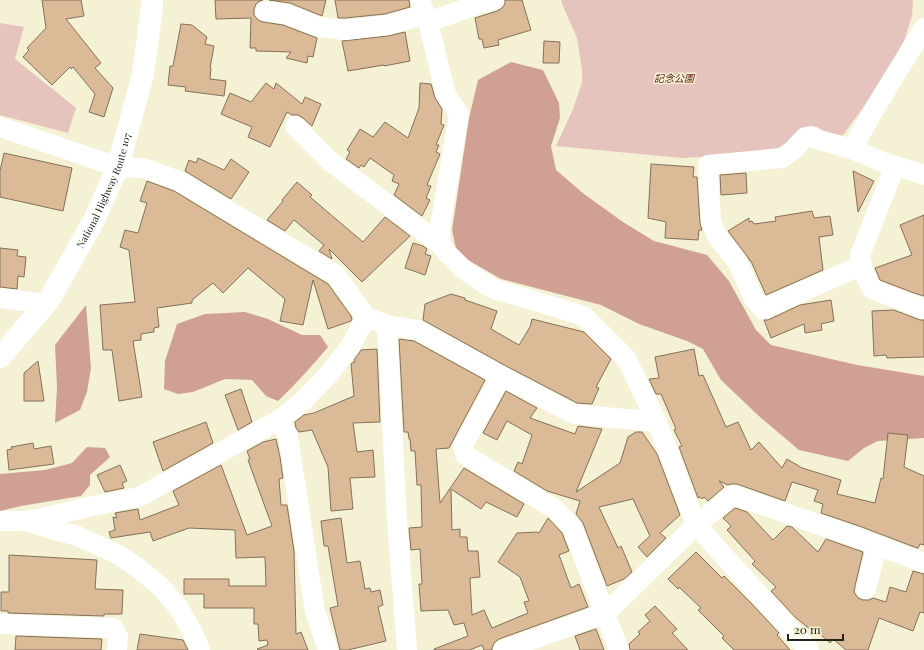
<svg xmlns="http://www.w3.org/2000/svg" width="924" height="650" font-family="'Playfair Display','Noto Sans JP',serif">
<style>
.green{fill:#e4c4bc}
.forest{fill:#d1a095}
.building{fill:#dbba97;stroke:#84715c}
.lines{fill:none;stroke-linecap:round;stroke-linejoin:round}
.minor{stroke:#fff;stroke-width:20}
.highway{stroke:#fff;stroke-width:22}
.labels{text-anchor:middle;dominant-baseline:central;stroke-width:3;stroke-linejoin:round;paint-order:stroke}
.park-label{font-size:10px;font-style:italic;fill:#5f2416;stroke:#f4f1d4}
.street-label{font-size:10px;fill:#242318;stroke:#f4f1d4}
</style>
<rect width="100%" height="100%" fill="#f4f1d4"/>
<g class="green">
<polygon points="561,0 913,0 912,16 904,41 884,79 843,135 836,138 817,127 797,136 780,153 761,153 682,158 556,146 573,109 582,83 582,69 577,38 563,6"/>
<polygon points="0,23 24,27 15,59 76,108 68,133 0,115"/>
</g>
<g class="forest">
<polygon points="511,62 543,70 559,103 560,118 551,146 556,170 584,194 623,222 654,241 707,255 729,281 756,330 771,345 857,365 924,376 924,438 878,441 864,448 848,461 799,450 761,418 721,380 703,349 687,341 639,324 601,305 501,279 468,260 456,249 452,230 469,118 478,80"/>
<polygon points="86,305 91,368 87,392 80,410 55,423 57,387 55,345"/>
<path d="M 245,312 L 268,319 L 302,335 L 320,335 L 328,347 C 312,366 296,384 278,401 L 266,396 L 252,380 L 225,379 L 193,392 L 178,394 L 164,389 L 165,361 L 177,324 L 205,314 Z"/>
<polygon points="87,447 105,448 110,457 90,475 90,485 81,496 21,506 0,511 0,474 45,470 72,463"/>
</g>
<g class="building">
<polygon points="42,0 81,0 84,16 66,19 101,63 95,68 113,88 104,117 89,112 95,94 73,67 71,69 70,67 52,85 23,57 29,50 27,48 46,28"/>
<polygon points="215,0 263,0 260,1 256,4 254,9 254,15 258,20 263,22 283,25 317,38 313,57 308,56 307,63 286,58 291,52 256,51 256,48 250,48 251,18 216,19"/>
<polygon points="269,0 326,0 322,16 290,3"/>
<polygon points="335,0 409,0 410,7 385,14 345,18 338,18"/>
<polygon points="505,0 522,0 531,30 498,40 499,45 484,48 482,39 479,39 475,18 497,11 502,8 505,4"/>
<polygon points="181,24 192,25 207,37 205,44 214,46 210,68 211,68 210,79 226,81 224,96 185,91 186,87 168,85 170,66 173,66"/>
<polygon points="405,32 410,61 384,66 384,65 348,71 342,41 388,36"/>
<polygon points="544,41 560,42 559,63 543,63"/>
<polygon points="266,83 274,89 276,83 302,104 305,97 321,104 312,126 303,118 298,115 292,115 287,112 270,147 248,137 252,127 221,114 230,93 251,102"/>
<polygon points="420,83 431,84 435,98 442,109 441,124 444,125 436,145 439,145 436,152 440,154 427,185 431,186 426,198 430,200 422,216 394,195 399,184 392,181 394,175 370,158 364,167 361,165 359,168 346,159 350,152 347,150 360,129 373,137 385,122 408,138 419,108"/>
<polygon points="4,153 72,168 63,211 0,197 0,171"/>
<polygon points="198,158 224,170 231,159 249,172 231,199 185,171 189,160 196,163"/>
<polygon points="651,164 694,167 693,177 697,177 700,223 702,230 699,230 698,240 665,238 666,222 648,218"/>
<polygon points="853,171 874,181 858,212"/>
<polygon points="746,173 747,193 721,195 720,175"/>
<polygon points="147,181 174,191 328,284 351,316 352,319 351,321 328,329 313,280 303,325 280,321 285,299 248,268 223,293 213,283 192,300 192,303 157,308 159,327 154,328 154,332 141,334 141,340 133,341 142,397 119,401 112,350 103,350 100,305 135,302 129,250 120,247 125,230 138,233 147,203 140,201"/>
<polygon points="297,182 312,195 310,197 363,242 385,217 410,236 362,282 329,249 332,259 319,251 324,245 294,220 285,231 267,220 283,201 282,200"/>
<polygon points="812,211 814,218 830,216 833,235 819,237 823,270 766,295 751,261 750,261 747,256 728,231 749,218 749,222 752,221 754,224 776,221 775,217"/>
<polygon points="924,215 924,296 914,293 880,280 875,268 912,255 900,225"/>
<polygon points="413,243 423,246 427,249 425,254 431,256 425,275 405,268"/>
<polygon points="0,248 18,250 17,256 26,257 24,277 18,276 17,289 0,287"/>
<polygon points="451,294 465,298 465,300 497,311 491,329 519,345 530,327 532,319 584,332 611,359 596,387 599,388 592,404 577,403 506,366 423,320 425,304"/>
<polygon points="831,300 834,321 821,324 822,330 805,333 804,324 771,338 764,320 768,320 800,305"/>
<polygon points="894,310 920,320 924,320 924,357 887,358 886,355 874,356 872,311"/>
<polygon points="399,339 414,341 485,380 449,448 436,449 440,503 464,468 524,504 517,517 486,502 481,509 451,489 452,530 460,529 460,537 467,537 468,551 478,551 480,577 470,578 472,615 484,610 492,628 528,613 524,602 529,601 520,577 498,562 517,533 537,532 539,533 548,518 562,533 569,551 559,555 571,588 579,584 588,607 499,639 494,643 492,648 492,650 484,650 482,645 470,650 434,650 434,649 468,636 464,623 454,625 448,610 421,611 419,584 422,584 420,549 411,550 409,528 422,527 421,485 417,485 415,451 411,451 410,439 409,439 408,432 404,432"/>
<polygon points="377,349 380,422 353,423 357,452 373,450 375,477 350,478 353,509 331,511 328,467 312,430 299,432 296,428 295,422 304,415 314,413 354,396 351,364 352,363 355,362 354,360 361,350"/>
<polygon points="694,349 699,376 703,375 726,427 738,422 751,450 759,442 782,468 787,459 802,468 841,480 837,494 875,503 881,478 883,479 888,433 908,435 904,467 924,476 924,545 920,544 918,548 917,548 862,527 821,513 823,504 814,501 818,490 792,482 785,501 737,484 731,484 728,485 719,481 724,487 708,501 704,497 702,499 700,497 698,498 679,447 682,446 674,430 676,429 661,394 656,394 649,379 659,378 655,357"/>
<polygon points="38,361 44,401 24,401 24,373"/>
<polygon points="241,389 252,422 238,430 225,395"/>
<polygon points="506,391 537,408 530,418 575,434 578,426 602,429 576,492 620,463 628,437 636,432 642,432 657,454 680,515 660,533 666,538 647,557 638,547 650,536 633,499 599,507 618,548 621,546 632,572 624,579 607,586 583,523 576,514 580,501 547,491 514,471 518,462 522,464 532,435 507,421 497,440 483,433"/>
<polygon points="206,422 213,443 163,471 153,442"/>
<polygon points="276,439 280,457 283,478 279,479 281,505 287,505 294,551 296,634 301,632 308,650 258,650 257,649 268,645 267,640 259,641 258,624 254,624 254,608 204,608 204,594 184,594 184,579 229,579 229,586 266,586 265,557 236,558 235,530 189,528 153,541 150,532 111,538 109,532 115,530 113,517 117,518 115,513 138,509 140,520 179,505 173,491 221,465 247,535 272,526 248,460 250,459 247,451 263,442"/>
<polygon points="33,443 34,449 51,446 54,464 9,470 7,450 12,449 11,447"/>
<polygon points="120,465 127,481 122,483 124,488 105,492 97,475"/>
<polygon points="735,508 747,512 773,540 787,526 792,527 818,552 826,539 863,552 855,586 854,592 858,598 863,600 869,600 873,598 886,602 890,587 906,592 913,571 924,574 924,613 920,612 913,631 879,618 868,650 846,650 833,639 830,643 812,627 810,629 796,618 771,591 776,587 752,564 755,561 727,530 731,526 723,518"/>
<polygon points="341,518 347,563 360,561 365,589 370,588 371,592 380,590 383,605 378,607 386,641 348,650 340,650 330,608 338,606 328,546 324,546 321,521"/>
<polygon points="696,552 722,578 724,576 750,602 779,633 777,635 790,650 734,650 722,638 724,636 698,610 701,608 679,587 678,589 668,579"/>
<polygon points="9,555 97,560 95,589 123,590 122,614 104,614 104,616 8,613 8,611 1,611 1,592 9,592"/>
<polygon points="655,606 677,629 672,633 688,650 630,650 629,644 640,634 638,632 650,621 645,615"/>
<polygon points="596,629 604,650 580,650 575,636"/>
<polygon points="140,634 183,640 188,650 137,650"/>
<polygon points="16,636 102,639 101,650 15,650"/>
</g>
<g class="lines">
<g class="minor">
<polyline points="420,0 428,22 446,95 459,114 440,227 441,245 446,252 463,269 491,288 584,316 626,358 657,422 696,525 809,650"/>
<polyline points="265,11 286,14 319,27 345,30 387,25 425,15"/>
<polyline points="428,22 482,3 494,0"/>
<polyline points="924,28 875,108 852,149 880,161 924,175"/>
<polyline points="295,126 330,161 441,245"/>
<polyline points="0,127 118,167 144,168 179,181 336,275 366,317 387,325 418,330 501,376 574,414 657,422"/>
<polyline points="852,149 819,140 811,136 805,137 793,150 782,158 708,165 711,222 717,236 738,263 754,299 763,309 862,265"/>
<polyline points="895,166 860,255 863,271 872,289 924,309"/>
<polyline points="0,298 46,304"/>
<polyline points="387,325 397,520 407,650"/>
<polyline points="501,376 463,445 465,455 555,509 572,527 619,650"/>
<polyline points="279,420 288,436 315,612 328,650"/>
<polyline points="0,521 24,521 58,531 75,535 119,555 138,568 160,586 178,607 192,631 200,650"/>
<polyline points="24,521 38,519 92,506 139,497 279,420 304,400 329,374 350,347 366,317"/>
<polyline points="866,589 877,545"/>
<polyline points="0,624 113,628 118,636 117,650"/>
<polyline points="503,650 606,613 696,525 733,495 858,538 924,563"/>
</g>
<path class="highway" id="s1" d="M 0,357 L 49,300 L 93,222 L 118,167 L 143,74 L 152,7 L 152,0"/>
</g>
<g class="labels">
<g class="park-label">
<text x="674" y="78">記念公園</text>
</g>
<g class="street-label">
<text stroke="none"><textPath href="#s1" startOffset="198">National Highway Route 107</textPath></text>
</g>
</g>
<path d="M788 634v6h55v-6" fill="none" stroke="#242318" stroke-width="2"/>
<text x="794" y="634" font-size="12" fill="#242318" stroke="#f4f1d4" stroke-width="3" paint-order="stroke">20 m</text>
</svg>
